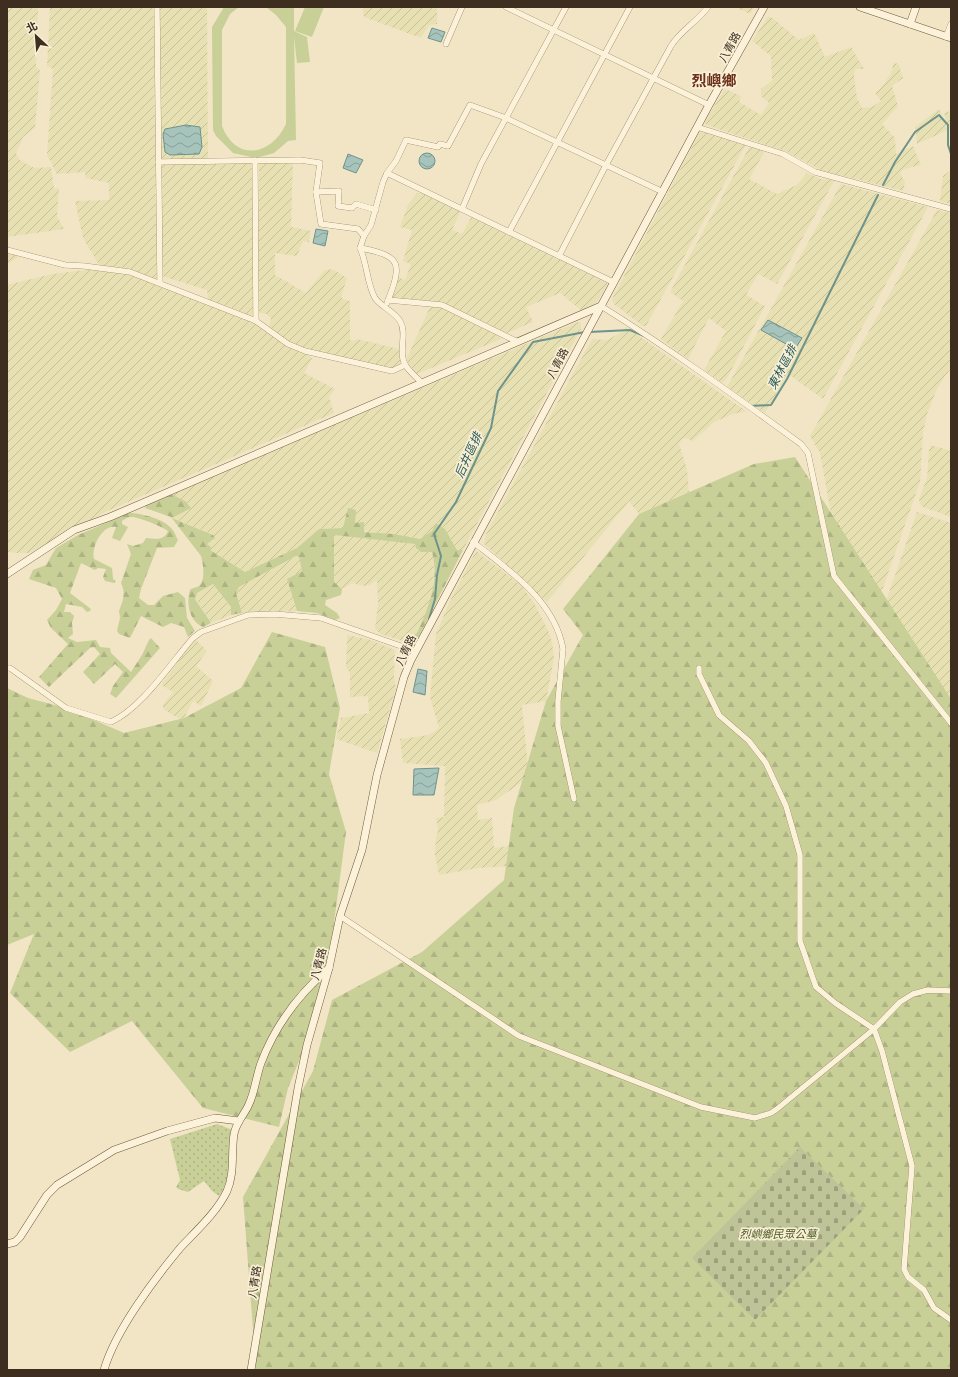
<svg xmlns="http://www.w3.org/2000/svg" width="958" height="1377" font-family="'Noto Serif','Noto Sans TC',serif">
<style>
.farmland{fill:url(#farmland-furrows)}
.grass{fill:url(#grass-dots)}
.forest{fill:url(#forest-firs)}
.cemetery{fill:url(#cemetery-stones)}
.garden{fill:#c8d098}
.water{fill:url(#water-waves);stroke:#6d938b}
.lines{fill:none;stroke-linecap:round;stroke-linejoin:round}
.stream{stroke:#6d938b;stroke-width:2}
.street-casing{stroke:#8d775a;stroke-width:6}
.secondary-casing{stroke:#6f583d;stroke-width:8}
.street{stroke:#fbf2d9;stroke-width:5.5}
.secondary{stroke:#fbf2d9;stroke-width:7}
.labels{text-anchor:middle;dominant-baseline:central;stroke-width:3.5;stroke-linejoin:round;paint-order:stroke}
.street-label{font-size:11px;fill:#3d2e1f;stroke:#f8efd5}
.park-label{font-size:11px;font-style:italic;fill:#4b5a24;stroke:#f8efd5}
.water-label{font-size:12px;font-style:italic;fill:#2d5d5c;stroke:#f8efd5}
.district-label{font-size:15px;font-weight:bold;fill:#6c2f1b;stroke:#f8efd5}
</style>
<defs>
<pattern id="farmland-furrows" width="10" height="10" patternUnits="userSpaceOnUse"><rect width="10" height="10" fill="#e7e0b2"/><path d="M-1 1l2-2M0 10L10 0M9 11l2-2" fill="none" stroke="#c7c099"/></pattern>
<pattern id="grass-dots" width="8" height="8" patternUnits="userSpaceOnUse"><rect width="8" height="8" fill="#c8d098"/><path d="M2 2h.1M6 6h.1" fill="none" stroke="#adb383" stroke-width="1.8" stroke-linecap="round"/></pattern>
<pattern id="forest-firs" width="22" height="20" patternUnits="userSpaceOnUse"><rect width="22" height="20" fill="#c8d098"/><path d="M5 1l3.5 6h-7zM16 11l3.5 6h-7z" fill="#adb383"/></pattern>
<pattern id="cemetery-stones" width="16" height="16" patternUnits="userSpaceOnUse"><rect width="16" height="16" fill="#bec498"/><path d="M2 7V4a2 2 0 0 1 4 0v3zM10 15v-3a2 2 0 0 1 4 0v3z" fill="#9ca07b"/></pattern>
<pattern id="water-waves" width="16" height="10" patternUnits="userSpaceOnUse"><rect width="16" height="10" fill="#a7c4bc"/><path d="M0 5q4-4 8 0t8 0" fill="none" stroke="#89a098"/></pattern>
</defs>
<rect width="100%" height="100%" fill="#f1e5c5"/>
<g class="farmland">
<polygon points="7,7 38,7 36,66 40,71 35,128 23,137 16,154 20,160 34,168 51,167 54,189 59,188 57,216 64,229 7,237"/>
<polygon points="50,7 154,7 157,280 133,270 99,265 83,238 75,201 109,200 109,183 86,178 85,172 57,174 47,155 53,69 47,66"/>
<polygon points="160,7 207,7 208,159 161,159"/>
<polygon points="363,7 437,7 437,24 429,25 421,38 364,17"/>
<polygon points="735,7 754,7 750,14"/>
<polygon points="768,17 771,17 799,40 814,33 825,57 851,47 864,69 855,69 854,76 857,98 862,108 872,107 881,101 875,93 882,87 891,73 894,62 899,65 903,78 892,86 898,106 882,124 895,138 896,154 913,146 921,165 904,169 900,173 905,182 903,191 840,175 824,172 785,151 706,125 705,121 725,89 741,96 739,102 761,115 769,103 761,96 761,89 772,81 771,56 752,41"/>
<polygon points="939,109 948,130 917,144 915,127"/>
<polygon points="951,111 951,155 949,148 951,134 944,113"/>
<polygon points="700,132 703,132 745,144 745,146 646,326 643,326 614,304 612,299"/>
<polygon points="750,146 765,151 749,179 777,194 797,185 807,173 821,179 834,180 834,181 777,284 758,274 746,295 765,306 727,378 722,383 704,370 726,331 709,318 688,359 661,339 683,301 670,292"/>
<polygon points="252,162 254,317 208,299 207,290 162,276 161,163"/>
<polygon points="259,162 293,163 291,227 311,231 309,242 303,241 297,256 275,253 275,275 306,293 324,271 329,269 336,271 347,278 342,294 342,299 350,301 350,340 353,341 357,339 399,349 401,362 393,369 305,349 290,342 269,327 271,318 266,314 258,312"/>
<polygon points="951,170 951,204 940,201 943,176"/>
<polygon points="841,184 928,207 823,399 788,374 765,413 727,387"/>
<polygon points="417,193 422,193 461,210 452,230 462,234 472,216 608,283 597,302 593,305 581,310 560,293 526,307 533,322 507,333 446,304 431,301 392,298 398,277 405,280 411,264 403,261 412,230 400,227 408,205"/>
<polygon points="937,210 951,213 951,369 945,376 937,389 927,414 923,433 920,482 877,605 839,558 820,453 810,436"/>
<polygon points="7,252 20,256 7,264"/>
<polygon points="94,269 131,275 261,326 312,358 304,373 335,389 329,397 334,413 107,511 29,553 17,553 7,552 7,285 52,274"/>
<polygon points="439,306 498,334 501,339 417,374 408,363 407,358 430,307"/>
<polygon points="578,322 581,323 581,329 463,550 457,550 445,529 437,523 432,531 420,539 343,528 319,529 298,548 245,572 210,550 206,544 213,535 171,517 171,494"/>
<polygon points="626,327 746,411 733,414 714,422 693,441 686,438 682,439 679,444 687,469 689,492 639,514 629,501 547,602 484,544 486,534 592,339 607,340 620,333"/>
<polygon points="931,445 951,451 951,517 923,507 920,504 919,499 927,478 929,450"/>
<polygon points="917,512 951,523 951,690 947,702 879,621"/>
<polygon points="334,535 415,544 432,552 434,559 433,597 412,644 381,634 375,629 378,603 377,580 369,585 364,586 352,583 342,589 334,582"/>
<polygon points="476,551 521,585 534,603 548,630 552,642 554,658 546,701 522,705 529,777 496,800 477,805 478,820 492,818 494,848 510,846 510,866 478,868 439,875 435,855 436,838 438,830 436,818 444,817 445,766 403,763 400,739 429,735 439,728 430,697 436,634 450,601"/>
<polygon points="296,556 299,557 302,571 287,579 297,611 242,613 236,593 239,587"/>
<polygon points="213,584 231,607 231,615 211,623 195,598 197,593"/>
<polygon points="347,635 371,640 395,650 394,677 396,688 377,753 336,739 341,718 369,713 368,696 350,697 350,673 346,667"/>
<polygon points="195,639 207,651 196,666 213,681 201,706 193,701 184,718 180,719 163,709 163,705 173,692 161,685"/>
</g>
<path class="grass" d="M 217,1124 L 233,1130 C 226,1153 234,1176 219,1196 L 212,1191 L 204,1181 L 188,1192 L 178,1189 L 176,1187 L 180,1180 L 170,1139 Z"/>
<g class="forest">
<polygon points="795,457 951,699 951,1370 256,1370 243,1197 313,1071 332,1000 422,952 504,880 514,808 546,701 583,635 563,609 639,514 754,464"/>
<path d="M 171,494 L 185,501 L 191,508 L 172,518 L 213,535 L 215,538 L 207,544 L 211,547 L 210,550 L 245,572 L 297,548 L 319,529 L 343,528 L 348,508 L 356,510 L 355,523 L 364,522 L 364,532 L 394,534 L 420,539 L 432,531 L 436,523 L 445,529 L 457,550 L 463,550 L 415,644 L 412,644 C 425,615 441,585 432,552 L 421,552 L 416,548 L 415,544 L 334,535 L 334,582 L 342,589 L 341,595 L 326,600 L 325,605 L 337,613 L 340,618 L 335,620 L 317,613 L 297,611 L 287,579 L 302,571 L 299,557 L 296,556 L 239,587 L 236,593 L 242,613 L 231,615 L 231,607 L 213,584 L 197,593 L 195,599 L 211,623 L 203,627 C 189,621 186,604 190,590 C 193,587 197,588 199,586 C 206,581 203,562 201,556 L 171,517 L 145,508 L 146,505 Z"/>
<path d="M 129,513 C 141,513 164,519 172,529 C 175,532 176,537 178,540 L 174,547 L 157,548 L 141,589 L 139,598 L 148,605 L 154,605 L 163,596 L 178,592 L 185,598 L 187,618 L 195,631 L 188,637 L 184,627 L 171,623 L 163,627 L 141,616 L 130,638 L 119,634 L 117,631 L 120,618 L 119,611 C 123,601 126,593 121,583 L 131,554 L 127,544 L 133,546 L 143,543 L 146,538 C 156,539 164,541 168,531 C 163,527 137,516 131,517 C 128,517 125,519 122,521 L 122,524 L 128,527 L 120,541 L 112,538 L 116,527 C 102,524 91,548 94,559 L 112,568 L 113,579 L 116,581 L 114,583 L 105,581 L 103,577 L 106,569 L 98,568 L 95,570 L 81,563 L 70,593 L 91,609 L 90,611 L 87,612 L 82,607 L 66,604 L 64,612 L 70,612 L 74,616 L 72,623 L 73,634 L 68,638 L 77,642 L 96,640 L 100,647 L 110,648 L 111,653 L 131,672 L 142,655 L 149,640 L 151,638 L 160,648 L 116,698 L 110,694 L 113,686 L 123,672 L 115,664 L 94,684 L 83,672 L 100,654 L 94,647 L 90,648 L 49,687 L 39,677 L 68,644 L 51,628 L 47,620 L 56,610 L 62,599 L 56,588 L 29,579 L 33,570 L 46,565 L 56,548 L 78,535 Z"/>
<polygon points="272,632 325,647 340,708 329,774 346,832 333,930 312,1029 288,1088 279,1127 203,1108 132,1021 70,1052 10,993 34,934 7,945 7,688 28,698 66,708 124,733 184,718 241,688"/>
</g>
<polygon class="cemetery" points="800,1147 864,1209 755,1320 692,1258"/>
<g class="garden">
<path d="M 224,7 L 239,7 L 230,14 L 222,30 L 222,126 C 236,162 271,156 286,124 L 286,27 L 276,15 L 266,7 L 294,7 L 294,31 L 307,37 L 310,62 L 297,63 L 294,37 L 296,140 L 288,141 L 274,153 L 256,158 L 233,153 L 216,136 L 213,130 L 212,27 Z"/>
<polygon points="305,7 324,7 312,37 295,31"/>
</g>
<g class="water">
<polygon points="432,28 445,32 441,42 428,38"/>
<polygon points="186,125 200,127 202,147 199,154 170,155 165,152 163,134 165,129"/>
<circle cx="427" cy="161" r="8"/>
<polygon points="348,154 363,160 356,173 343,168"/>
<polygon points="316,229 328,231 325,246 313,243"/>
<polygon points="768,320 802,338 795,349 761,330"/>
<polygon points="418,669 427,671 425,695 413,692"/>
<polygon points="439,768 434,795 413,795 414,769"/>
</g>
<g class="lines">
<g class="stream">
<polyline points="883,185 895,162 915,132 939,115 948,125 948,145 951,154"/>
<polyline points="589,332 630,330 644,336"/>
<polyline points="750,406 771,405 787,379 878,195"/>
<polyline points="429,619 435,599 437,575 441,556 434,534 456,502 491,428 498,391 533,342 585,332"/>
</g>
<g class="street-casing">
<g id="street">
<polyline points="157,7 160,283"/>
<polyline points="506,7 709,105"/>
<polyline points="946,37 951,24"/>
<polyline points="446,44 462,7"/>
<polyline points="697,127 783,154 815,172 951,209"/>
<polyline points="255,160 256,321"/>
<polyline points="158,162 300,160 320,163 316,192 321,224 358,229 364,236"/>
<polyline points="387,173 613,282"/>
<polyline points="316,192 339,191 338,206 352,208 356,204 376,210"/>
<polyline points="462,209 481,164 566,7"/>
<polyline points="509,232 630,7"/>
<path d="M 360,248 C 403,256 402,264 387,303"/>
<polyline points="7,250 65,265 84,266 130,272 256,321 288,344 305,351 392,371 405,365"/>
<path d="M 559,256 L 606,165 L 671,46 C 681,30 697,22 708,7"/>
<polyline points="388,300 442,305 516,341"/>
<path d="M 601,306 C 670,349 735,396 801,444 L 808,453 L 834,576 L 951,723"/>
<path d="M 421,382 C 416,377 410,372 406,366 C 397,353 408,334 400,321 C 394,311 381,307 375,298 C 367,284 367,263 360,248 L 364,236 L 371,225 L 383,182 L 387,173 L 396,161 L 406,140 L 438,147 L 440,144 L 448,146 L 470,105 L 506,118 L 663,192"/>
<path d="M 473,542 C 509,570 555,601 563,649 L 558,701 L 558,726 L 574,799"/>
<path d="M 7,668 L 10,668 L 66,708 L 111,722 C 142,708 170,664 193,638 L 201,632 L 248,615 L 274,614 L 321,618 L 415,651"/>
<polyline points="699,668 699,674 719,715 749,741 766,763 786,806 800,855 800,941 816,987 835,1003 874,1029 882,1051 912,1166 904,1269 908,1277 924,1290 934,1308 951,1320"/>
<polyline points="340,916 519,1036 701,1107 755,1118 771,1113 777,1109 874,1029 900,1002 913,994 928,990 951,991"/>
</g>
</g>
<g class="secondary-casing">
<g id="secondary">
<polyline points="860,7 951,38"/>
<polyline points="910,24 916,7"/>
<polyline points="7,574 74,530 110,517 601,306"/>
<polyline points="7,1244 15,1242 20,1237 47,1195 57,1185 114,1150 167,1131 215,1118 239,1121"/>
<path d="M 104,1370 C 115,1331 155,1278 181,1247 C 197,1230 217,1212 227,1191 C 235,1173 231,1153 234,1134 C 236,1122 245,1114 249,1104 C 255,1091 256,1077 261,1063 C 275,1026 299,994 329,968"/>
<polyline points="251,1370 298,1088 307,1045 329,968 340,916 362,850 377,775 404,677 411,660 709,105 764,7"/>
</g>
</g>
<use href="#street" class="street"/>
<use href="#secondary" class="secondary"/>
</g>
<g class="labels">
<g class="street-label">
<text transform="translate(729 47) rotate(-61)">八青路</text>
<text transform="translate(557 363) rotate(-62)">八青路</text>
<text transform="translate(405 650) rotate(-65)">八青路</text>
<text transform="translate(318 964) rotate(-76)">八青路</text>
<text transform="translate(254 1282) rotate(-81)">八青路</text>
</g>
<g class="park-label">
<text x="778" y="1233">烈嶼鄉民眾公墓</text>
</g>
<g class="water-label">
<text transform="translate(782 367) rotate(-62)">東林區排</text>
<text transform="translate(468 455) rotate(-65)">后井區排</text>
</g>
<g class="district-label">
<text x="714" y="80">烈嶼鄉</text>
</g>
</g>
<rect width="958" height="1377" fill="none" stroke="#3d2e1f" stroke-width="16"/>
<g transform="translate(36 36) rotate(334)" stroke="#f8efd5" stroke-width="3" paint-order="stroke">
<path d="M0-3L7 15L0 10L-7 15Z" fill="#3d2e1f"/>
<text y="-6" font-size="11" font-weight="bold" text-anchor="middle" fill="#3d2e1f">北</text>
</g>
</svg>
